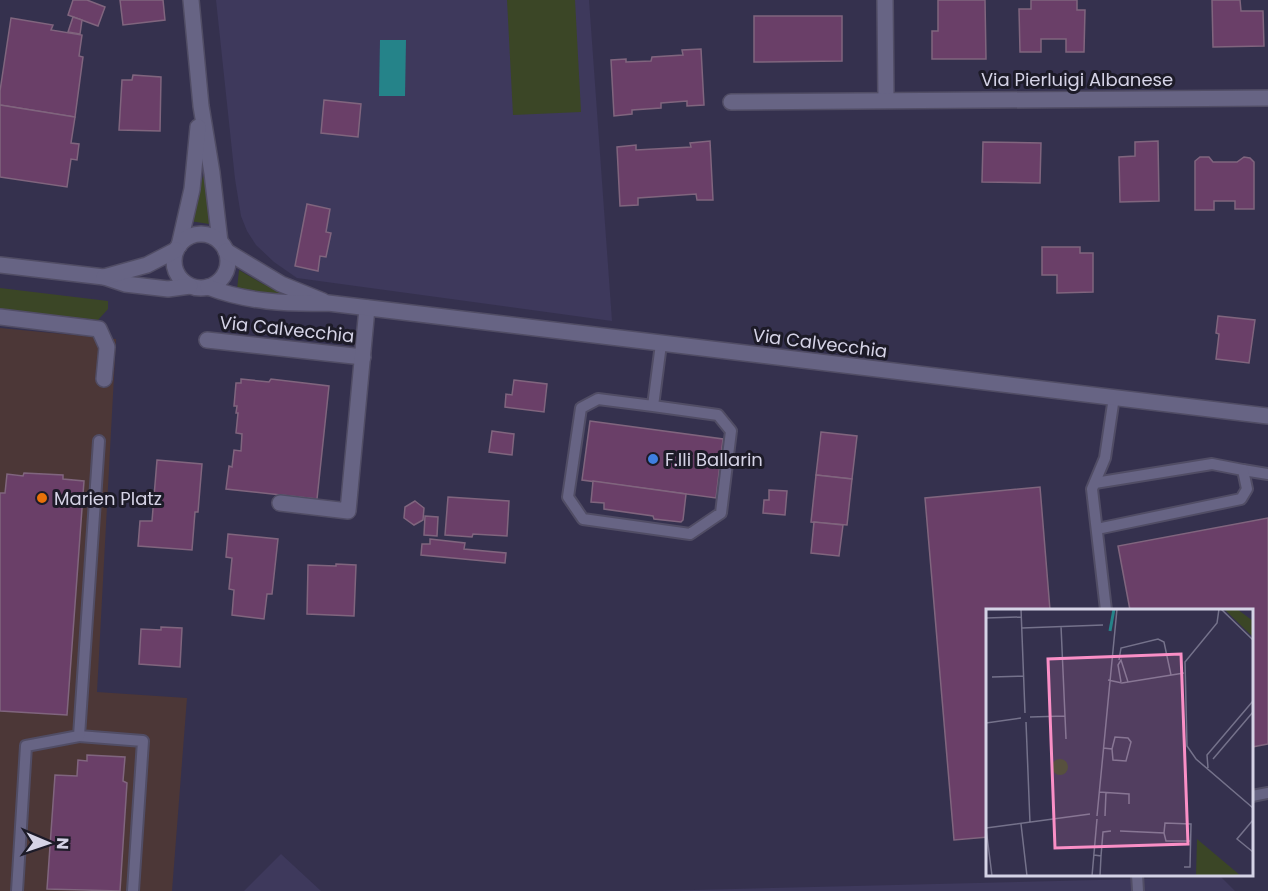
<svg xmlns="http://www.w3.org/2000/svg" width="1268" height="891" font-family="Poppins,sans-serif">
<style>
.commercial{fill:#4c3737}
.built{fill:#3e395c}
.green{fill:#3b4626}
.water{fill:#258389}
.building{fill:#6a3f68;stroke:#80657e;stroke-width:1.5}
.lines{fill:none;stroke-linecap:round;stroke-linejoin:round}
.service-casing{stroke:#514d65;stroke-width:14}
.minor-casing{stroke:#514d65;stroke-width:18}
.tertiary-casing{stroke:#514d65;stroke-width:18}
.secondary-casing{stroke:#514d65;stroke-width:18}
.service{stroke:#676484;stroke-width:10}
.minor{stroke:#676484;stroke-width:15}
.tertiary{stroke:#676484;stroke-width:15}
.secondary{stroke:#676484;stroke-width:15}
.shop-dot{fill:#3f7fe0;stroke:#1d1b28;stroke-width:2}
.food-dot{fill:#e8710a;stroke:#1d1b28;stroke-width:2}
.labels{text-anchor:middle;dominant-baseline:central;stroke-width:6;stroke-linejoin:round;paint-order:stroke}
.street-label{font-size:18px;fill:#d5d3e6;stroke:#1d1b28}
.poi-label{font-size:18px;fill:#d5d3e6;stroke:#1d1b28;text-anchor:start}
.inset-river{fill:none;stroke:#258389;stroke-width:3}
.inset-road{fill:none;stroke:#75728b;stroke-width:1.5}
.view{fill:#fa8fc6;fill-opacity:0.15;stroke:#fa8fc6;stroke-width:3}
.inset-edge{fill:none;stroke:#d5d3e6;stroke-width:3}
</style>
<rect width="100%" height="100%" fill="#35314e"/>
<polygon class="commercial" points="0,328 116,339 97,692 187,698 172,891 0,891"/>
<g class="built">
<polygon points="216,0 589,0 612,321 297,278 274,262 256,245 247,231 241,216 235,179"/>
<polygon points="281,854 321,891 244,891"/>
<polygon points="1221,877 1235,891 653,891"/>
</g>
<g class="green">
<polygon points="507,0 575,0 581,112 513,115"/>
<polygon points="204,173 211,223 209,224 190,221"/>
<polygon points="239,270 263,284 284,292 282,296 237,290"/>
<polygon points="0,288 108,301 108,309 98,320 0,309"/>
</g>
<polygon class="water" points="380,40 406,40 405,96 379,96"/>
<g class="building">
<polygon points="73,0 87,0 105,7 98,26 68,15"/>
<polygon points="120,0 163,0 165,20 123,25"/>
<polygon points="938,0 985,0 986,59 932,59 932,31 938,31"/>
<polygon points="1031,0 1077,0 1077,10 1085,10 1084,52 1066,52 1066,39 1041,39 1041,52 1020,52 1019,9 1031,9"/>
<polygon points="1212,0 1240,0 1241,11 1263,11 1264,46 1213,47"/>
<polygon points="754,16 842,16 842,61 754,62"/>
<polygon points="73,17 82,20 80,34 68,32"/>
<polygon points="11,18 53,25 51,30 82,35 79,56 83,57 75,117 0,105 0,91"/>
<polygon points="701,49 704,105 687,106 687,101 661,103 661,108 632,110 632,114 614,116 611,60 626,59 626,62 651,61 652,57 683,55 682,50"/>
<polygon points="133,75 161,77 160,131 119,130 122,80 132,80"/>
<polygon points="324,100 361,104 358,137 321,133"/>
<polygon points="0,105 75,117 71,143 79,144 77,160 71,159 67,187 0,177"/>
<polygon points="710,141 713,200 697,200 696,194 638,198 638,205 620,206 617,147 636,145 636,150 691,147 690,143"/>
<polygon points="1158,141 1159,201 1120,202 1119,157 1135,156 1135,142"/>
<polygon points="983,142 1041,143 1040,183 982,182"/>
<polygon points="1200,157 1209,157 1213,162 1237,162 1244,157 1250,158 1254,162 1254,209 1235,209 1235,201 1214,201 1214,210 1195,210 1195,161"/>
<polygon points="307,204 330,209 326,232 331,233 326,257 320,256 318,271 295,266"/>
<polygon points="1042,247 1080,247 1080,253 1093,253 1093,292 1057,293 1057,275 1042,275"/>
<polygon points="1218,316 1255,320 1249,363 1216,359 1219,334 1216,333"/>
<polygon points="241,379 269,382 271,379 329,386 317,499 226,489 229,466 232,467 234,450 241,451 242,434 236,433 238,413 236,413 237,406 234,406 236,383 241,383"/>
<polygon points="514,380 547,384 544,412 505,407 506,394 512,395"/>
<polygon points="590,421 723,439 716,498 582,480"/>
<polygon points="492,431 514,434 512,455 489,452"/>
<polygon points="821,432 857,436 852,479 816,475"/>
<polygon points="157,460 202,464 198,512 195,512 192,550 138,546 140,521 152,521"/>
<polygon points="24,473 63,475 63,479 84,481 67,715 0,711 0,493 5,493 7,474 23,476"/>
<polygon points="816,475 852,479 847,525 811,522"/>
<polygon points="593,481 686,494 683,520 681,522 654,519 653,516 604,509 604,503 591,502"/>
<polygon points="1040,487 1050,610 988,610 988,837 954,840 925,498"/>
<polygon points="769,490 787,491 785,515 763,513 764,500 769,500"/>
<polygon points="448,497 509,501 507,536 473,534 472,537 445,535"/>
<polygon points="415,501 424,508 423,520 414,525 404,518 405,507"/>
<polygon points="425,516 438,517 437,536 424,535"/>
<polygon points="1268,518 1268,744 1252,747 1252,610 1130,610 1118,546"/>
<polygon points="814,522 843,525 839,556 811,553"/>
<polygon points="228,534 278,539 272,594 267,594 264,619 232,615 234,590 229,589 232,558 226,557"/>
<polygon points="430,539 465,543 464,549 506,553 505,563 421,555 422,544 430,544"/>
<polygon points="336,564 356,565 354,616 307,614 308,565 336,566"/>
<polygon points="161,627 182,628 180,667 139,664 141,629 161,630"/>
<polygon points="87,755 125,757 123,781 127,783 120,891 47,889 55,775 77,776 78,760 87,761"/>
</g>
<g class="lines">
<g class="service-casing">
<g id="service">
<polyline points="653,406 718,415 731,431 721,513 690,534 583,519 568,497 581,408 598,399 653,406 661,344"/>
<polyline points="1243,470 1268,474"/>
<polyline points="1095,483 1212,464 1243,470 1247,489 1241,499 1097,529"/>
<polyline points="1106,610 1092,489 1105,458 1114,397"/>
<polyline points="79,736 143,741 133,891"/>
<polyline points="1252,796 1268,793"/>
<polyline points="1137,874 1138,891"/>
<polyline points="17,891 26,746 79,736 99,441"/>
</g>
</g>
<g class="minor-casing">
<g id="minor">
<polyline points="885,0 886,100"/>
<polyline points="731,102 1268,98"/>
<polyline points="0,317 99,329 107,347 104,379"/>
<polyline points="207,340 363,357"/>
<polyline points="280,503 348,511 367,308"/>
</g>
</g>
<g class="tertiary-casing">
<g id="tertiary">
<polyline points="191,0 201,106 212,173 220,242"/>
<polyline points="179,246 192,189 198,127"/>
</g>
</g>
<g class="secondary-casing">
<g id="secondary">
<circle cx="201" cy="261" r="27"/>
<polyline points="226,251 281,284 323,301"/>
<polyline points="0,265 104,277 125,284 168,289 190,286"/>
<polyline points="104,277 147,265 176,250"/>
<path d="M 208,287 C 246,302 287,304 328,303 L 1268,416"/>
</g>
</g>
<use href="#service" class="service"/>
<use href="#minor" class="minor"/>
<use href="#tertiary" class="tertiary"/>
<use href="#secondary" class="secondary"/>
</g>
<circle class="shop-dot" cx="653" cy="459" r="6"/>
<circle class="food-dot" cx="42" cy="498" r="6"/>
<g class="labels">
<g class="street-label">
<text x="1077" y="79">Via Pierluigi Albanese</text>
<text transform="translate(287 329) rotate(6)">Via Calvecchia</text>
<text transform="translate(820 343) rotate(7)">Via Calvecchia</text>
</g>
<g class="poi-label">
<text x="665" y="459">F.lli Ballarin</text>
<text x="54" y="498">Marien Platz</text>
</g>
</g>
<g transform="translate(986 609)">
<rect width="267" height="267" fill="#35314e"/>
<path d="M 238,0 L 251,0 L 267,12 L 267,28 ZM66 158a8 8 0 1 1 16 0a8 8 0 1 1-16 0ZM 211,230 L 255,267 L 210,267 Z" fill="#3b4626"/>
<path class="inset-river" d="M 124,22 L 128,0"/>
<path class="inset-road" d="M 35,0 L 39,104M 233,0 L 231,14 L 199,53 L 201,137 L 210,150 L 267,199M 235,0 L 267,31M 0,9 L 35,8M 75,17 L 80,130M 36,19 L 117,16M 133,51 L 135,39 L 172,30 L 178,33 L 185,66M 6,68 L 38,67M 122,71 L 136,74 L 198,64M 135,73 L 132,56 L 135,51 L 142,73M 44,108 L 79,107M 40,113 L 44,214M 0,114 L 35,109M 117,139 L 126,140 L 127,151 L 140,152 L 145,133 L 142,129 L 129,128 L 126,140M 227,150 L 267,103M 222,159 L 221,146 L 267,92M 113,183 L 143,185 L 143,195M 111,207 L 131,0M 119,207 L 120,183M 267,211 L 251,230 L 267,243M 35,215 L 41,267M 0,219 L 104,205M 0,219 L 6,267M 134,222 L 178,224 L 180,232 L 205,232M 178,224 L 179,214 L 205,215 L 204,258 L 198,258M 108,246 L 115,247 L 114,267M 115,247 L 117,223 L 125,222M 106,267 L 111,210"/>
<path class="view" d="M 195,45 L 202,235 L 69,239 L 62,50 Z"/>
<rect width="267" height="267" class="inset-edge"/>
</g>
<g transform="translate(48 843) rotate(92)" stroke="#1d1b28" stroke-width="4.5" paint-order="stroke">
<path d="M0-4.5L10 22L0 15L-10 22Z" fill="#d5d3e6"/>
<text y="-9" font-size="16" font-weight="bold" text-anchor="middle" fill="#d5d3e6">N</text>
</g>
</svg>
